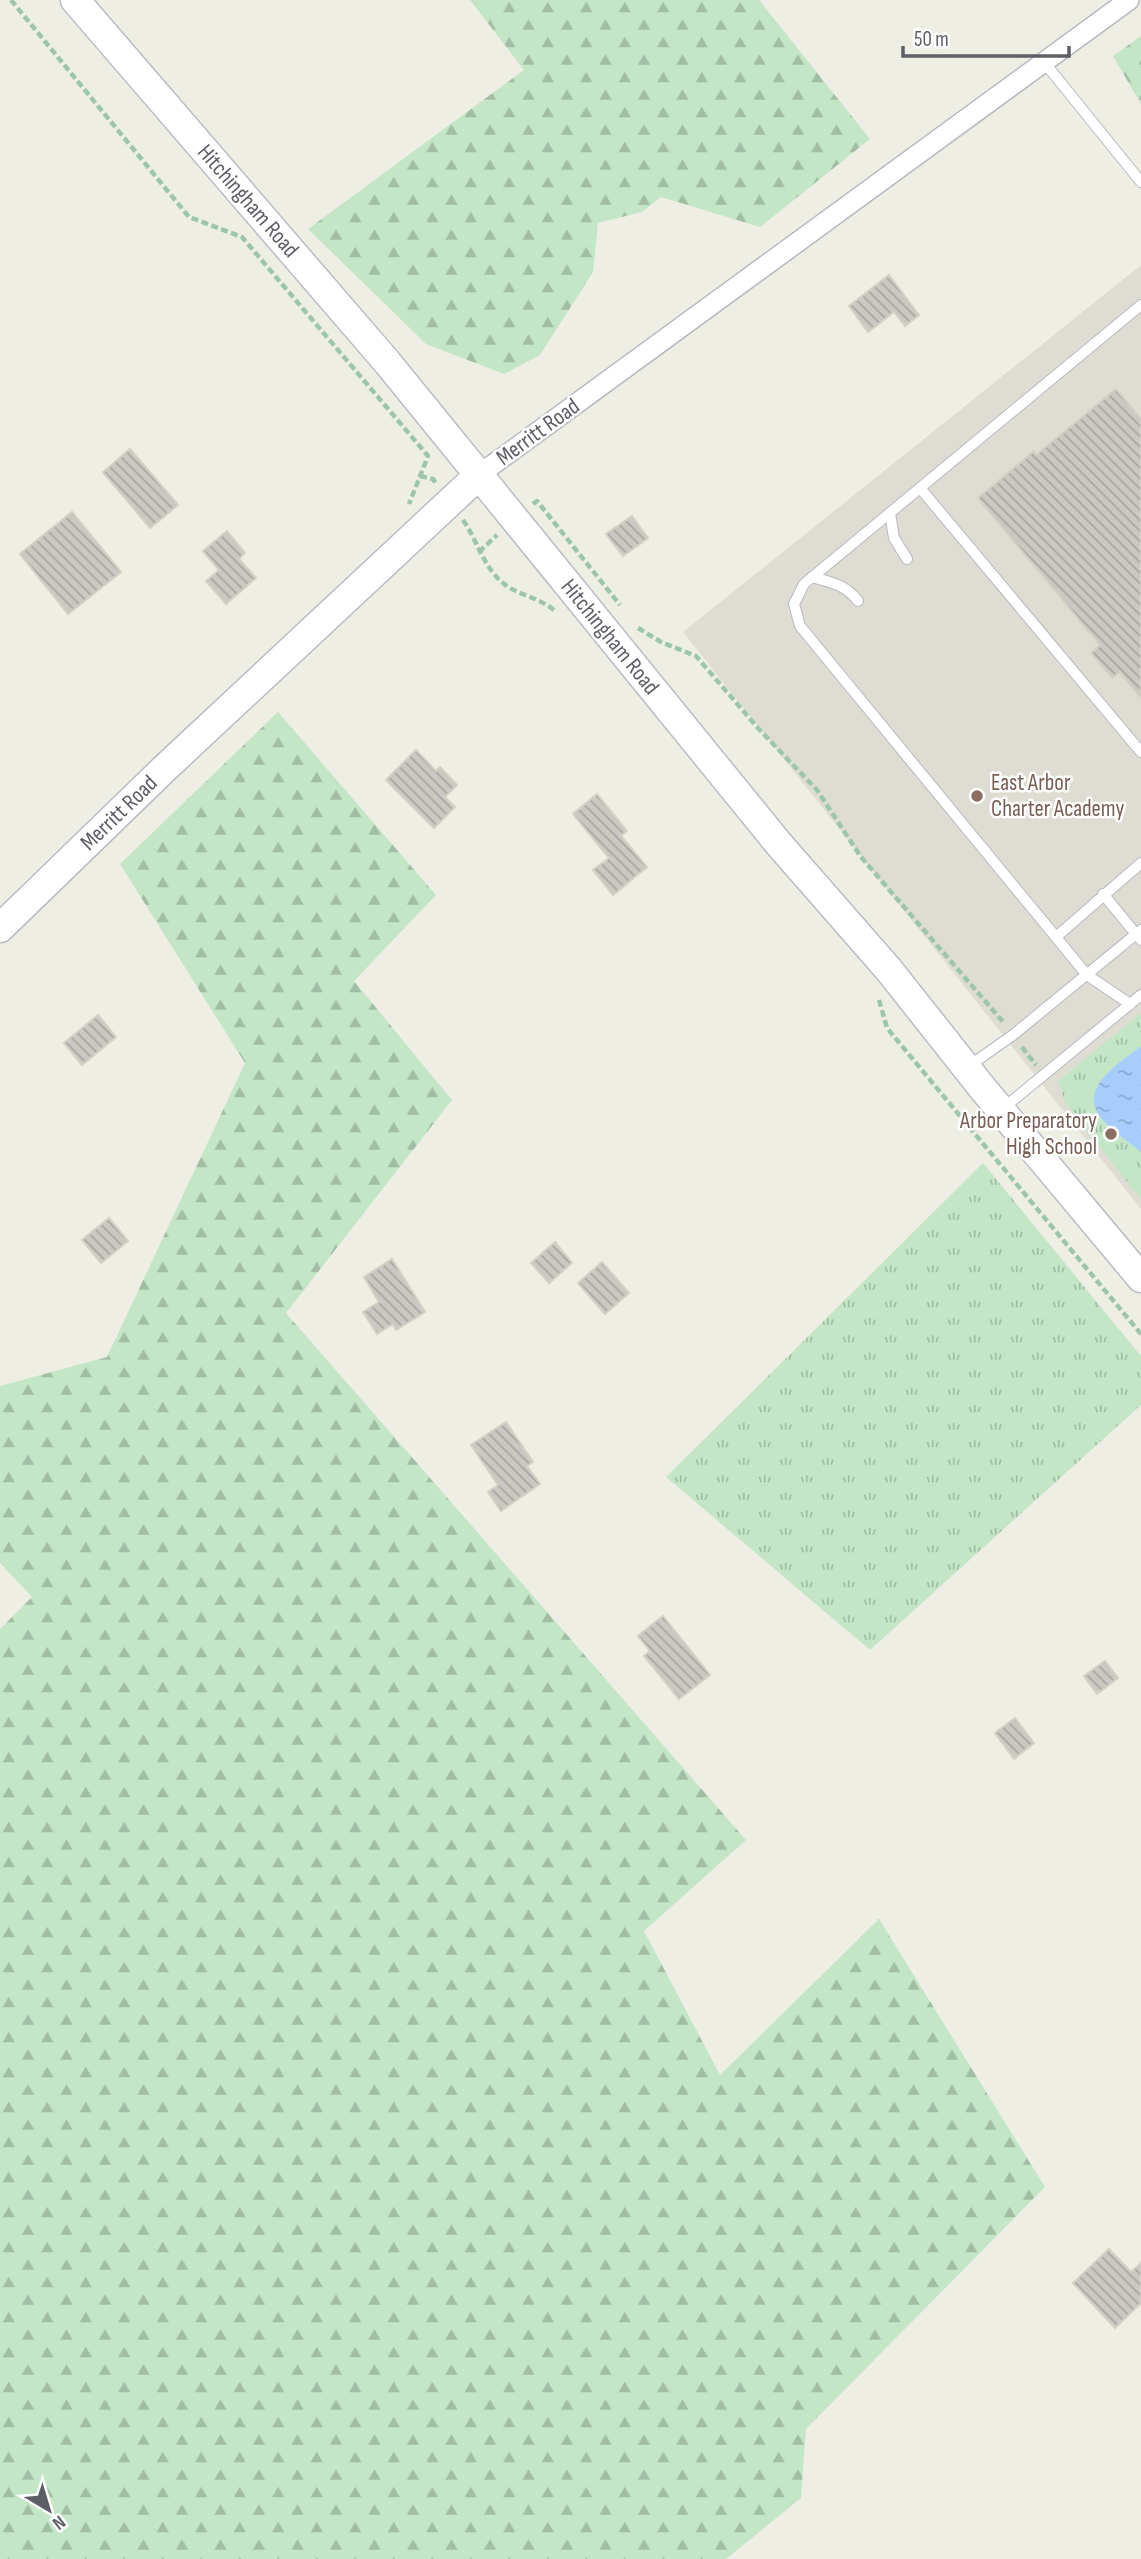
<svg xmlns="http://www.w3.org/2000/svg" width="1141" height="2559" font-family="'Sofia Sans Condensed',sans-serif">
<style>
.education{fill:#dfddd3}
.grass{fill:url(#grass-tufts)}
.forest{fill:url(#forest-firs)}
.water{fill:url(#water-ripples)}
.building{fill:url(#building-back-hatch);stroke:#d4d0c3;stroke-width:2}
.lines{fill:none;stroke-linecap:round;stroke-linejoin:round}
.lane-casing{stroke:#b7b9bf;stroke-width:12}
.street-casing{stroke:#b7b9bf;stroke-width:22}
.secondary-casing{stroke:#babcc3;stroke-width:31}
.path{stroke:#9bc6ac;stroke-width:4.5;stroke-dasharray:7 3.5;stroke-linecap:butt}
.lane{stroke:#fff;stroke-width:10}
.street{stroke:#fff;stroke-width:19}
.secondary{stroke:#fff;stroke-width:28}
.education-dot{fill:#8d6e63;stroke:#fff;stroke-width:2.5}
.labels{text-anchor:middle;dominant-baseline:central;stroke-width:5;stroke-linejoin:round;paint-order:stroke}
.street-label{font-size:23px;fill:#5d5f65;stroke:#fff}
.education-label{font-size:23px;fill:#785e54;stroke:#fff;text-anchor:start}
</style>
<defs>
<pattern id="grass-tufts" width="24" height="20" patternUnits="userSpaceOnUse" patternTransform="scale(1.75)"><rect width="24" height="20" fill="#c2e6c6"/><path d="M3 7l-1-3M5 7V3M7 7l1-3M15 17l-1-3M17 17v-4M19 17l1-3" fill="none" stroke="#a1bea4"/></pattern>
<pattern id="forest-firs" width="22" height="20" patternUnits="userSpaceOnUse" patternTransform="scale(1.75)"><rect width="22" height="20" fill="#c2e6c6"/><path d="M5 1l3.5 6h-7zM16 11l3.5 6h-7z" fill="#a1bea4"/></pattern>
<pattern id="water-ripples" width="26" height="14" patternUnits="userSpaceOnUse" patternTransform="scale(1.75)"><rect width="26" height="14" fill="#a7cdfd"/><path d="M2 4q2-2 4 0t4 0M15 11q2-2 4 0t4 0" fill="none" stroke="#8baad0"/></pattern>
<pattern id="building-back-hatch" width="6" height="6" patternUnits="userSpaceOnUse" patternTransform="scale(1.75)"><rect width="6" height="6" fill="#cac8c2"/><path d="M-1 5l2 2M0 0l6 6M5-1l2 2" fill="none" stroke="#a7a6a1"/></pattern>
</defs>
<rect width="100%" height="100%" fill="#efeee5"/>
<polygon class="education" points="1141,265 1141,1209 683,632"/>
<g class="grass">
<polygon points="1141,1013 1141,1200 1065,1102 1058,1081"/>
<polygon points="983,1163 1141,1356 1141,1405 870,1650 666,1477"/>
</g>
<g class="forest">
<polygon points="470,0 759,0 870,139 760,227 661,197 642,212 598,223 593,272 540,355 504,374 426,344 308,229 524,70"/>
<polygon points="1141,36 1141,104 1113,56"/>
<polygon points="278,712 436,895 354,981 452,1100 286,1313 746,1840 644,1931 720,2075 879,1919 1045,2187 806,2429 801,2498 726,2559 0,2559 0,1629 32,1597 0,1563 0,1386 107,1357 245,1063 120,864"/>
</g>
<path class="water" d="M 1141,1046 L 1141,1152 C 1129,1142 1107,1127 1099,1115 C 1080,1085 1122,1062 1141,1046 Z"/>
<g class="building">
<polygon points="889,275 919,315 905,326 894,312 868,332 849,306"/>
<polygon points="1116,389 1141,419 1141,698 1120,672 1112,678 1091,653 1100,645 978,498 1034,451 1036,455"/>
<polygon points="130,449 178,505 150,528 103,472"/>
<polygon points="72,512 121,572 68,614 20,554"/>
<polygon points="632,516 648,538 623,556 606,534"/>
<polygon points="227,531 245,553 239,559 256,578 226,604 206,581 219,570 203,551"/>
<polygon points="416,750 436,771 440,767 457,785 445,797 455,807 434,828 386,780"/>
<polygon points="597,794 627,831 621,836 647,867 613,895 593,870 609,858 573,814"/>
<polygon points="98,1015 116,1037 82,1065 64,1043"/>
<polygon points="109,1218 128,1241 101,1263 82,1240"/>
<polygon points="555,1242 572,1263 549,1283 531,1263"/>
<polygon points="392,1259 425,1312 396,1330 393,1324 377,1334 363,1312 379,1302 364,1277"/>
<polygon points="602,1262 629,1293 605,1314 578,1283"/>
<polygon points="506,1422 533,1462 527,1466 540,1484 501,1511 488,1492 498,1485 471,1445"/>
<polygon points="663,1616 710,1675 679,1699 644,1656 650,1651 638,1636"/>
<polygon points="1105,1661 1118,1678 1097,1694 1084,1676"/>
<polygon points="1015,1718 1034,1743 1014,1759 995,1733"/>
<polygon points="1109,2249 1131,2272 1141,2263 1141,2303 1115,2328 1073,2283"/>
</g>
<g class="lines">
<g class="lane-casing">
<g id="lane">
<polyline points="1044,62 1141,182"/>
<polyline points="920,488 1141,752"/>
<polyline points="890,513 894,538 907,559"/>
<path d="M 812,577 C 830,582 846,585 858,601"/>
<polyline points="1103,894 1141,940"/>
<polyline points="1056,937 1141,863"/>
<polyline points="1130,1004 1087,975 800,626 794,604 804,584 1141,305"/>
<polyline points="969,1066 1013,1035 1141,930"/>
<polyline points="1001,1110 1141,995"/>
</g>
</g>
<g class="street-casing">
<polyline id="street" points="480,474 1129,0"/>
</g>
<g class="secondary-casing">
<g id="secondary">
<polyline points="75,0 387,362 778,843 889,970 984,1090 1141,1278"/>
<polyline points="0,928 164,769 480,474"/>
</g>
</g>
<g class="path">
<polyline points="11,0 189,217 242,237 428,456 409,504"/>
<polyline points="420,476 433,479 437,485"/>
<polyline points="533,504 537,501 620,605"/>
<path d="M 463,520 C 479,543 484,572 510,588 C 524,596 543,600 555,611"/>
<polyline points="479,552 497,535"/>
<polyline points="638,628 661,642 696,656 757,727 817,790 861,857 1004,1023"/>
<polyline points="879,1000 887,1028 1141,1334"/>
<polyline points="1022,1047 1036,1065"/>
</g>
<use href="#lane" class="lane"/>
<use href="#street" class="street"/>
<use href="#secondary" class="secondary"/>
</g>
<g class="education-dot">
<circle cx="977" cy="796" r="7"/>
<circle cx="1111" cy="1134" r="7"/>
</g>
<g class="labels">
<g class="street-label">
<text transform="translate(248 201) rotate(49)">Hitchingham Road</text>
<text transform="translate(538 432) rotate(-36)">Merritt Road</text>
<text transform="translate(610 637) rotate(51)">Hitchingham Road</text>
<text transform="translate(119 813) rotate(-44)">Merritt Road</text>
</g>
<g class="education-label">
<text x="991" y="783">East Arbor<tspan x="991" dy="26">Charter Academy</tspan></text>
<text x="1097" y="1121" text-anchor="end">Arbor Preparatory<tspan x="1097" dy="26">High School</tspan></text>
</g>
</g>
<g transform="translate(49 2510) rotate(142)" stroke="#ffffff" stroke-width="5" paint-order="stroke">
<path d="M0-5L12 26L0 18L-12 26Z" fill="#5d5f65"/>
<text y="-10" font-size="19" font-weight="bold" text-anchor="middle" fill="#5d5f65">N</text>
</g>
<path d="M903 46v10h166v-10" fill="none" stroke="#5d5f65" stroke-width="3.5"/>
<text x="914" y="46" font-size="21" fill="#5d5f65" stroke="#ffffff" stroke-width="5" paint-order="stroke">50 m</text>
</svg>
